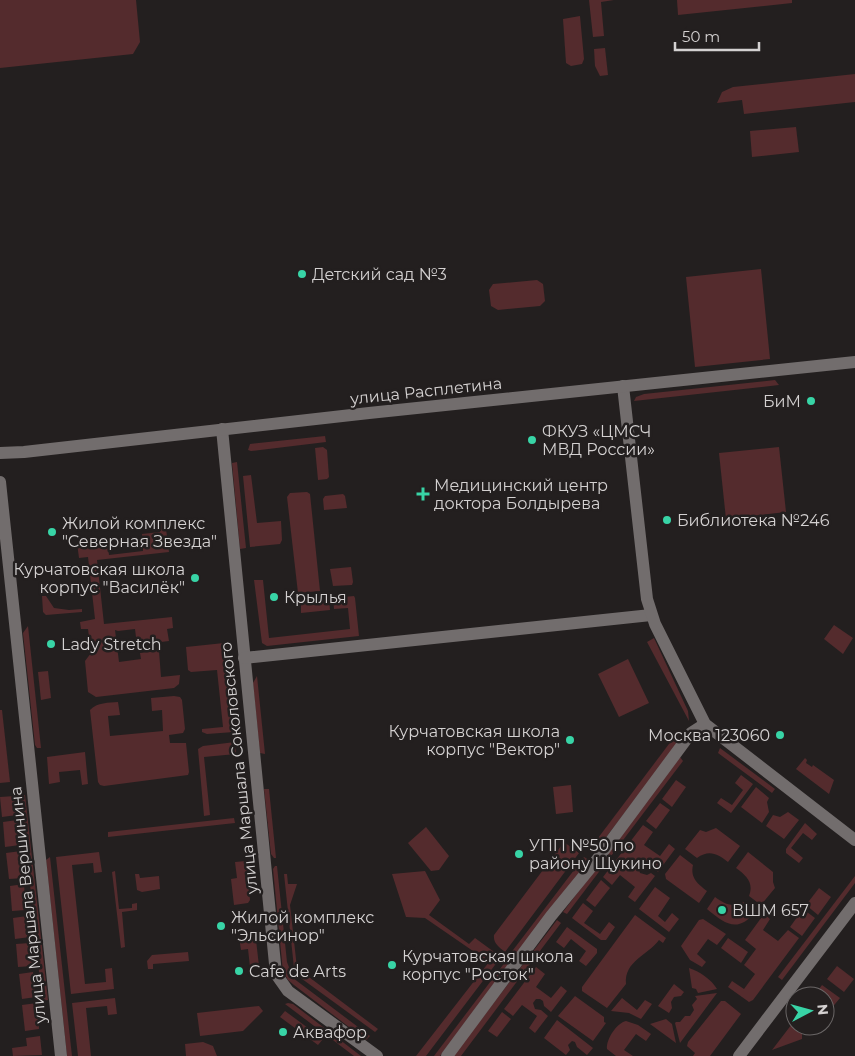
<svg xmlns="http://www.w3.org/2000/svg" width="855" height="1056" font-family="Montserrat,sans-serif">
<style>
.green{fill:#542b2d}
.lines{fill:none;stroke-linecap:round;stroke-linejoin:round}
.street{stroke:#726d6d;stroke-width:12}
.secondary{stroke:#726d6d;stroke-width:12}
.poi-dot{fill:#38d4a6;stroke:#231f1f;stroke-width:2}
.labels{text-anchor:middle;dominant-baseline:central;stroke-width:5;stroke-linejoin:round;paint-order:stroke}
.poi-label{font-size:16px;fill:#d4d1d1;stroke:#231f1f;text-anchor:start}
.street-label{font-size:16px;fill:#d4d1d1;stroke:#231f1f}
</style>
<rect width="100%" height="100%" fill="#231f1f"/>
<g class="green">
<polygon points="0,0 136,0 140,42 133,54 0,68"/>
<polygon points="589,0 614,0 601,2 604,36 593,37"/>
<polygon points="677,0 792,0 792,3 678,15"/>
<polygon points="580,16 584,59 582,64 571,66 566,63 563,19"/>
<polygon points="605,48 608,75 600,76 595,66 594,49"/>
<polygon points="855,74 855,102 744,114 742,100 717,103 722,92 733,87"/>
<polygon points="796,127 799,152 752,157 750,131"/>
<polygon points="761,269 770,359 695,367 686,277"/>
<polygon points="537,280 543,284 545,301 540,306 498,310 491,306 489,290 493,284"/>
<polygon points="775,380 779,385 634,401 636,397 644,394"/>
<polygon points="325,436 326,442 251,451 248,450 250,444"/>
<polygon points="323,447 327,450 329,477 327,479 318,480 315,448"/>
<polygon points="779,447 786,512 726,519 719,453"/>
<polygon points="237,462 246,548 240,549 232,463"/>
<polygon points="251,475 257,523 281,521 282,540 280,544 250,547 243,476"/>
<polygon points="307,492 310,494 320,591 298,593 287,497 290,493"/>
<polygon points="343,494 345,496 347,508 324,510 323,499 325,496"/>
<polygon points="165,521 169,552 97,560 104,624 172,617 173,628 167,629 169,641 137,645 135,629 118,631 115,630 119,662 141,659 140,653 159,651 161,677 180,675 179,684 174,688 96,697 88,692 85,661 91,653 88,629 81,629 80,622 95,619 88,557 79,558 77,543 107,540 109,555 143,551 142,534 160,532 159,522"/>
<polygon points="351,567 353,582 352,585 333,586 330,569"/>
<polygon points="254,580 263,580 269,638 350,629 348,608 334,609 333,598 354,596 355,598 359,636 267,646 262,643"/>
<polygon points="42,596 46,596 54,608 69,610 82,609 82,612 46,615 43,612"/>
<polygon points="329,598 330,610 301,613 301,603 305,601"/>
<polygon points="834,625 853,638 843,654 824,639"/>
<polygon points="28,626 41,748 37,748 35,745 23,633"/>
<polygon points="654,638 688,711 689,721 647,642"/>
<polygon points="224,643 234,732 207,734 202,732 202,729 223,727 217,670 191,672 188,670 186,647"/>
<polygon points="628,659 649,703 619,717 598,674"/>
<polygon points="48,671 51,698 41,700 38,672"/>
<polygon points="257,676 265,754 260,753 253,683"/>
<path d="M 174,696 L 180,697 L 182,700 L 185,729 L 183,733 L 169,735 L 170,743 L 186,743 L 189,772 L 188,775 L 104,786 L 100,785 L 98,782 L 90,710 C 97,702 109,703 118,702 L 120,715 L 108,716 L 110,736 L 163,731 L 162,710 L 152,711 L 151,698 Z"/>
<polygon points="0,710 2,710 10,782 0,783"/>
<polygon points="675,736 681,739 594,853 589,850"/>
<polygon points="235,742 236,754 204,757 210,815 204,816 198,749 203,746"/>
<polygon points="720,748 775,789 772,793 718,753"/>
<polygon points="85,752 88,784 82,785 80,770 59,772 60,782 49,784 47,757"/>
<polygon points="680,757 683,761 567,914 563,912"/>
<polygon points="805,758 807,760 806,763 812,767 813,765 834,780 829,794 796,769"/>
<polygon points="741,775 753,784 731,813 717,803 721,798 732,805 743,790 735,783"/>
<polygon points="676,780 686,787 672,807 662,799"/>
<polygon points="571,785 573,812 556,814 553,787"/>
<polygon points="756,787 769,798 767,802 769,812 762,823 741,807"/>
<polygon points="264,789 269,789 276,858 274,858 271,854"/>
<polygon points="25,795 48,1000 42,1001 21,796"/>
<polygon points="15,796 17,815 2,817 0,797"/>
<polygon points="660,803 670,810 656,829 646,821"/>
<polygon points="788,812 799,820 784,839 766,826 773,815 780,817"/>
<polygon points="234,818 235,823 108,837 108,832"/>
<polygon points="17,820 20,845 5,847 3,822"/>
<polygon points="805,823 817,834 812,840 803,833 791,848 803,858 799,863 786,853 786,849"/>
<path d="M 643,825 L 653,832 L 644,845 L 660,856 L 669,844 L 675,849 L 658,872 L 653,868 L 652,865 L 648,861 C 640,861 638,865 640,873 L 647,875 L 651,873 L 655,876 L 635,902 L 628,897 L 635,887 L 620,875 L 612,885 L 603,877 Z"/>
<polygon points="426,827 449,856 439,870 431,871 408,843"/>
<path d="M 716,828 L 740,846 L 728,862 C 718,854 709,849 697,858 L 685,849 L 700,830 L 706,832 Z"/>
<path d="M 564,842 L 579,853 L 505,952 C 499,947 493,943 494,935 Z"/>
<polygon points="21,851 24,878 9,879 6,853"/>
<polygon points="99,852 102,872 94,873 93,863 72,865 85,984 106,982 105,969 112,968 114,989 71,994 56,857"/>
<path d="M 748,852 L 773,872 L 773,882 L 775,888 L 761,905 L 749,896 C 754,883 747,876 736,868 Z"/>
<path d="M 680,855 L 693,865 C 690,878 698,884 707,891 L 699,903 L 666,879 L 665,874 Z"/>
<polygon points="50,857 72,1056 67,1056 46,860"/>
<polygon points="584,857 589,860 515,958 510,954"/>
<polygon points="246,861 250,900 248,903 234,905 231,879 237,878 235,862"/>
<polygon points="275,866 277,866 287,962 293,978 370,1036 366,1040 294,985 288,980 283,972 273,869"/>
<polygon points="115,871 119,909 132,908 132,904 137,903 137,910 122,912 125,947 121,948 112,872"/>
<polygon points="425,871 440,900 429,915 469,944 475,938 501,957 426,1056 416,1056 489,962 425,918 406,917 392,874"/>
<polygon points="135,874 139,874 140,878 159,876 160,889 142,892 137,890"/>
<polygon points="284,874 287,874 288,884 297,884 290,905 297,968 378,1029 375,1032 298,976 294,968"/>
<polygon points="855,876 855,883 782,980 778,977"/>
<polygon points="601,880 610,888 595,907 586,900"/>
<polygon points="24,884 26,910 12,911 10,886"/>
<polygon points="655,887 670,898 658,916 665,922 672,913 679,919 669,932 639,909"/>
<polygon points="819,888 831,897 818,915 806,905"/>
<path d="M 715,897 C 725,904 732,908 744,902 L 756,911 C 738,934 725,924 707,909 Z"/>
<polygon points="583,903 593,911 584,923 600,934 609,922 615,927 606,940 601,940 572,918"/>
<polygon points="803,909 815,918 802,936 790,927"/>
<polygon points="764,914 770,919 763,930 778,941 788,930 799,938 753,1000 749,1002 728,987 732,981 744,989 755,974 744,965 756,949 745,940"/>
<path d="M 635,915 L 666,938 L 663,943 L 659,940 C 648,955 624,961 626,984 L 607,1008 L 582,991 L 582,987 Z"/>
<polygon points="27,916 30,937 15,939 13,918"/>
<polygon points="703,919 726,934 717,945 708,939 697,954 706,962 702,967 690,960 681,946 699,920"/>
<polygon points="557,920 561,923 461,1056 453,1056"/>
<polygon points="567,927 597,949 597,953 586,966 579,961 586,951 571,939 564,948 556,942"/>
<polygon points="251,936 256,940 259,966 250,967 248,949 241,950 239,937"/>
<polygon points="728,938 748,952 741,963 721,948"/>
<polygon points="30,943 33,966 18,967 16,944"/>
<polygon points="188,952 189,961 153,964 153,969 148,969 147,961 152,955"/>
<polygon points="506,961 509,964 440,1056 434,1056"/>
<polygon points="837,966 854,979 844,992 827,979"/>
<polygon points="536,967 545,974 536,987 551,998 561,986 567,991 551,1012 544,1006 543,1001 540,999 536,999 533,1003 535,1009 541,1010 548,1016 535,1033 529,1028 537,1016 522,1005 513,1016 504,1009"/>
<path d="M 689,968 C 699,971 712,980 717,989 L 698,993 L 696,989 L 692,988 Z"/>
<polygon points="33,972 36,997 22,999 19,974"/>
<polygon points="674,984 684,992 681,996 674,997 671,1002 672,1008 669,1013 658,1006"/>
<polygon points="822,985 840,998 825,1016 825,996 814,996"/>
<polygon points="717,993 680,1043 675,1023 676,1022 680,1022 685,1016 690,1016 694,1010 692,1005 697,999 695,996"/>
<polygon points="575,996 604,1017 604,1022 606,1023 593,1041 558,1016"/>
<polygon points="115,998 117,1014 108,1015 107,1006 86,1008 91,1056 78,1056 72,1003"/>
<polygon points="622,998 637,1010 645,1000 652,1004 641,1019 629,1013 611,1011"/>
<polygon points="721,1001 725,1001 741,1014 710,1056 693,1056 695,1053 687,1046 688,1042"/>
<polygon points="37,1003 39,1029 25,1031 22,1005"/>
<polygon points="288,1003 293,1004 361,1056 354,1056 285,1004"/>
<polygon points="259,1006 263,1011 243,1031 200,1036 197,1013"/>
<polygon points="285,1011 323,1039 318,1045 280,1017"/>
<polygon points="502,1012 511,1019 497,1037 488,1031"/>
<polygon points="666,1019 672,1024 676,1043 650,1024"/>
<polygon points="557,1020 593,1048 587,1055 577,1047 575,1042 572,1041 568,1045 570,1050 566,1055 544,1038"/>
<polygon points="795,1020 795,1026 804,1027 802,1033 802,1039 772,1050"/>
<path d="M 626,1021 L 638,1025 L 651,1034 L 646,1041 L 636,1034 L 624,1050 L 633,1056 L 616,1056 L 607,1049 C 606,1039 617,1023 626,1021 Z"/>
<polygon points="40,1036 42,1055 13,1056 12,1048 27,1046 26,1038"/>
<polygon points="203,1042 213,1046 217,1056 186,1056 185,1044"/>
</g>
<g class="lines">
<g class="street">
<polyline points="222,429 276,974 288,991 377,1056"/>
<polyline points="244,658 651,615"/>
<polyline points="447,1056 551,916 596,861 691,733 705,724"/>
</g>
<g class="secondary">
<polyline points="623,386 647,599 655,624 705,724 855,840"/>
<polyline points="0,453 24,452 369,413 855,362"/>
<polyline points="0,482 61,1056"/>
<polyline points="739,1056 855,903"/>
</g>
</g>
<g class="poi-dot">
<circle cx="302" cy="274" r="5"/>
<circle cx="811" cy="401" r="5"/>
<circle cx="532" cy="440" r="5"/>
<path d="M420.5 486.5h5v5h5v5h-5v5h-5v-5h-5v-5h5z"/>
<circle cx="667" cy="520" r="5"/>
<circle cx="52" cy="532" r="5"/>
<circle cx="195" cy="578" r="5"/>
<circle cx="274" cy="597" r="5"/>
<circle cx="51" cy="644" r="5"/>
<circle cx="780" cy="735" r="5"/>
<circle cx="570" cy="740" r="5"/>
<circle cx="519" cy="854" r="5"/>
<circle cx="722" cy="910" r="5"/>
<circle cx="221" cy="926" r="5"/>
<circle cx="392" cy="965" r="5"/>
<circle cx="239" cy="971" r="5"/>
<circle cx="283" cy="1032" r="5"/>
</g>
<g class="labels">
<g class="poi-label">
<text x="312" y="274">Детский сад №3</text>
<text x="801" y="401" text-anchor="end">БиМ</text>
<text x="542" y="431">ФКУЗ «ЦМСЧ<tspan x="542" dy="18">МВД России»</tspan></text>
<text x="434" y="485">Медицинский центр<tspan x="434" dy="18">доктора Болдырева</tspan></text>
<text x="677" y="520">Библиотека №246</text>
<text x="62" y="523">Жилой комплекс<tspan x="62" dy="18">"Северная Звезда"</tspan></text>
<text x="185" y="569" text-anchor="end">Курчатовская школа<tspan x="185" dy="18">корпус "Василёк"</tspan></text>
<text x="284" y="597">Крылья</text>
<text x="61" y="644">Lady Stretch</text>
<text x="560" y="731" text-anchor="end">Курчатовская школа<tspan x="560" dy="18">корпус "Вектор"</tspan></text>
<text x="770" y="735" text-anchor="end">Москва 123060</text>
<text x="529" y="845">УПП №50 по<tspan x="529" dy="18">району Щукино</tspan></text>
<text x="732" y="910">ВШM 657</text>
<text x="231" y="917">Жилой комплекс<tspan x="231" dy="18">"Эльсинор"</tspan></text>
<text x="402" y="956">Курчатовская школа<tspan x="402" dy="18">корпус "Росток"</tspan></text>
<text x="249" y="971">Cafe de Arts</text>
<text x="293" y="1032">Аквафор</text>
</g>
<g class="street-label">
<text transform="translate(426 391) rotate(-6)">улица Расплетина</text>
<text transform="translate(239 768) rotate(-96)">улица Маршала Соколовского</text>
<text transform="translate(28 905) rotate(-96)">улица Маршала Вершинина</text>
</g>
</g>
<g transform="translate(810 1011) rotate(84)"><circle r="24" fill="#231f1f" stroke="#6a6666"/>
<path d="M0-4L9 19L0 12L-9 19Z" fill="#38d4a6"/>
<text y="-8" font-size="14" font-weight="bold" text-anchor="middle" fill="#d4d1d1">N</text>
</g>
<path d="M675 42v8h84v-8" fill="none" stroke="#d4d1d1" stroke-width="2.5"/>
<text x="682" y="42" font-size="15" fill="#d4d1d1" stroke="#231f1f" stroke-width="4" paint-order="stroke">50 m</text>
</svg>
